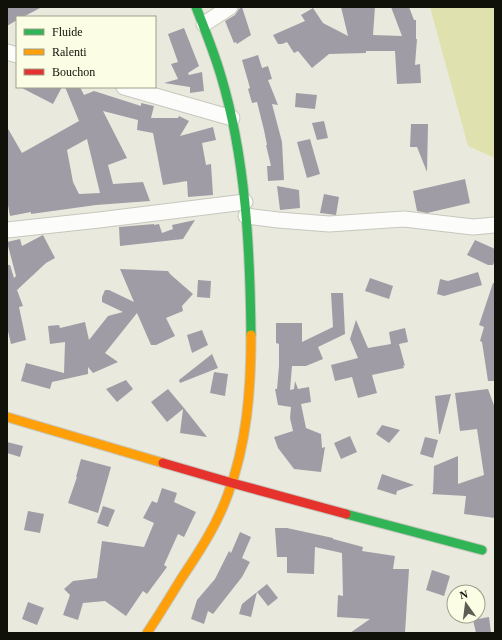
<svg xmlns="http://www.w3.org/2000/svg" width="502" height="640" font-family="Georgia,serif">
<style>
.green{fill:#dfe2af}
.building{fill:#a09ca6;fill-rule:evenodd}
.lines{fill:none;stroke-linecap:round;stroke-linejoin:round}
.street-casing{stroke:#c6c7bd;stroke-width:17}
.fast-casing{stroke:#c6c7bd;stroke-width:11}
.slow-casing{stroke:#c6c7bd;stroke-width:11}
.jam-casing{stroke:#c6c7bd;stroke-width:11}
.street{stroke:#fcfcfa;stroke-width:15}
.fast{stroke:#30b455;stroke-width:9}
.slow{stroke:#ff9f0a;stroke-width:9}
.jam{stroke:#e5322d;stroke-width:9}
</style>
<rect width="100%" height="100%" fill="#e9eadd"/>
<polygon class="green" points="430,7 495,7 495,158 468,146"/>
<g class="building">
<polygon points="7,7 42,7 23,17 17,17 17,20 7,26"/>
<polygon points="242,7 251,35 237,44 236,42 234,43 225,21 235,15 239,9"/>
<polygon points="341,7 375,7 373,35 402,36 391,7 409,7 414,20 416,20 416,39 417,39 415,65 420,64 421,83 397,84 395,51 366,51 366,53 329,54 312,68 298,51 294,53 287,42 282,44 278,44 273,35 305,21 301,15 313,8 323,23 348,36"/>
<polygon points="184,28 199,66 188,73 189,75 202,72 204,91 190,93 190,87 164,83 178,79 171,64 178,62 168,34"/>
<polygon points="258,55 262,68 268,66 272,79 268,80 278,105 272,104 282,142 284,180 268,181 267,166 271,166 266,145 267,145 264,130 257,102 252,103 248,89 250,88 242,60"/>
<polygon points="20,87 62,87 53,104"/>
<path d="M 65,87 L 80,87 L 84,95 L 94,91 L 141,106 L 141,103 L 154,106 L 151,118 L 178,118 L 179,116 L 189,121 L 180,136 L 213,127 L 216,140 L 202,143 L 206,165 L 211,164 L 213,195 L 188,197 L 187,181 L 163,185 L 153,133 L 137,130 L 138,120 L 103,111 L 127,158 L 108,165 L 113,184 L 143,182 L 150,201 L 96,205 L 31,214 L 31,212 L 10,216 L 7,200 L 7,127 L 22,153 L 79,121 ZM 87,139 L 100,193 L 79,194 L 73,182 L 67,150 Z"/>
<polygon points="296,93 317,95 315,109 295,107"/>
<polygon points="324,121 328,138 317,140 312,123"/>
<polygon points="411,124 428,124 427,172 417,147 410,147"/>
<polygon points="310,139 320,174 307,178 297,142"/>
<polygon points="465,179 470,203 427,213 417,211 413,191"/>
<polygon points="277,186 299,190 300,208 280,210"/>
<polygon points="324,194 339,197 336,215 320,213"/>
<polygon points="195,220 183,239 120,246 119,227 154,224 154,225 159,224 162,233 173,229 172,225"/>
<polygon points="43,235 55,258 46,263 17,290 23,306 19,307 26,340 11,344 7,327 7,265 10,265 14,278 16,276 7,242 20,239 22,246"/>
<polygon points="475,240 495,249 495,260 493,265 488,265 467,255"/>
<polygon points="120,269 168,271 170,274 193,294 182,306 183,311 166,318 175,336 156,345 151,345 137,313 105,353 118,362 93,373 88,367 88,374 52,382 50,389 21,381 26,363 64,373 65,342 50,344 48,326 59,325 60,328 85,322 89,340 108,316 123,312 102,302 102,297 105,290 109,290 134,302"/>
<polygon points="478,272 482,285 444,296 437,294 440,279 448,281"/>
<polygon points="370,278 393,286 389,299 365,291"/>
<polygon points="198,280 211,281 210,298 197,297"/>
<polygon points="493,283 495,283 495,381 488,381 482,342 480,341 484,327 479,325"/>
<polygon points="331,293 343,293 345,334 318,347 323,359 306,366 292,366 290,390 294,389 295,381 298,389 309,387 311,402 301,404 306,428 321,434 322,448 325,447 321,472 294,469 278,448 274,437 293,431 290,418 291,407 278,405 275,389 277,389 279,366 279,344 276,343 276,323 302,323 302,342 333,327"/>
<polygon points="356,320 368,348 391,344 389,332 405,328 408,342 399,344 405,366 403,365 404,368 372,375 377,393 358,398 352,377 335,381 331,365 358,358 350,339"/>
<polygon points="202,330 208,345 192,353 187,335"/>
<polygon points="212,354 218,368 180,383 179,380"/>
<polygon points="214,372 228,374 225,396 210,393"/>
<polygon points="126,380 133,389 117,402 106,389"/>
<polygon points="168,389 184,408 207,437 180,433 183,409 167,422 151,402"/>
<polygon points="488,389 495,408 495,518 464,514 466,496 431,494 433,493 434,466 458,456 458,484 484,475 477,429 460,431 455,393"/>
<polygon points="451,394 440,434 439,434 435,396"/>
<polygon points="382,425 400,430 389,443 376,434"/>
<polygon points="350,436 357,452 341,459 334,443"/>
<polygon points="425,437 438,440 433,458 420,454"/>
<polygon points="7,442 23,446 20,457 7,453"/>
<polygon points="81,459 111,467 98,513 68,503 77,477 76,477"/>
<polygon points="382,474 414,485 397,491 396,495 377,489"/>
<polygon points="162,488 177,493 174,502 196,512 184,537 178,534 164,565 167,567 147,594 143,591 126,616 105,601 83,603 78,620 63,615 70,595 64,589 73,581 97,578 102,541 144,547 154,523 143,518 152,501 157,503"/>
<polygon points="103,506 115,510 108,527 97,523"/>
<polygon points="28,511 44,514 40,533 24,530"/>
<polygon points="275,528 287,528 333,538 333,539 363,547 362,551 395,556 393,569 409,569 405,633 350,633 370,619 337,617 338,595 343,596 342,553 315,547 314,574 287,573 287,557 277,557"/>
<polygon points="240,532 251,537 242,558 250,562 242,577 213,614 208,611 204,624 191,619 197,600 215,579 229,551 231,553"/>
<polygon points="432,570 450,576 444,596 426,590"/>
<polygon points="267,584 278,598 268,606 257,592 251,617 239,614 242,604"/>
<polygon points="28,602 44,608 37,625 22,619"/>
<polygon points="489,617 491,633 476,633 473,620"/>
</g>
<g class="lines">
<g class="street-casing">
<g id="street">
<polyline points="204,24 230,7"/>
<polyline points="7,52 17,55"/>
<polyline points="124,87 232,118"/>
<polyline points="246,216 278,220 329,224 404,219 473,227 495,225"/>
<polyline points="7,230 99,220 245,202"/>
</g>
</g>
<g class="fast-casing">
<g id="fast">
<path d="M 196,7 C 205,30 214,52 221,76 C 246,159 250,249 251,335"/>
<polyline points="346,514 482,550"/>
</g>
</g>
<g class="slow-casing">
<g id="slow">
<polyline points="7,417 163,463"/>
<path d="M 147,633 C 159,615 170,597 181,579 C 199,552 217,525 228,494 C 247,444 251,389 251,335"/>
</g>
</g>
<g class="jam-casing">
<polyline id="jam" points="163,463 232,483 346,514"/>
</g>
<use href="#street" class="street"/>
<use href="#fast" class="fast"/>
<use href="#slow" class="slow"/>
<use href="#jam" class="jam"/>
</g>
<rect width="502" height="640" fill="none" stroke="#101108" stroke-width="16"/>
<rect x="16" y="16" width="140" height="72" fill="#fbfde4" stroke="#9d9f8c"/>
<rect x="24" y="29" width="20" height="6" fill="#30b455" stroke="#9d9f8c"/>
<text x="52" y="36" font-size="12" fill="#101108">Fluide</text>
<rect x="24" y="49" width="20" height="6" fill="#ff9f0a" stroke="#9d9f8c"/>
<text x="52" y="56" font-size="12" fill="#101108">Ralenti</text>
<rect x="24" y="69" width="20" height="6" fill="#e5322d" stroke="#9d9f8c"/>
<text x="52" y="76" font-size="12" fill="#101108">Bouchon</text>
<g transform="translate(466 604) rotate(346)"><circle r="19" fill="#fbfde4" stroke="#9d9f8c"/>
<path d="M0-3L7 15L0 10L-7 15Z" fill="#5c5d53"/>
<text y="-6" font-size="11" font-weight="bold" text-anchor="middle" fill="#101108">N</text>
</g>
</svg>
